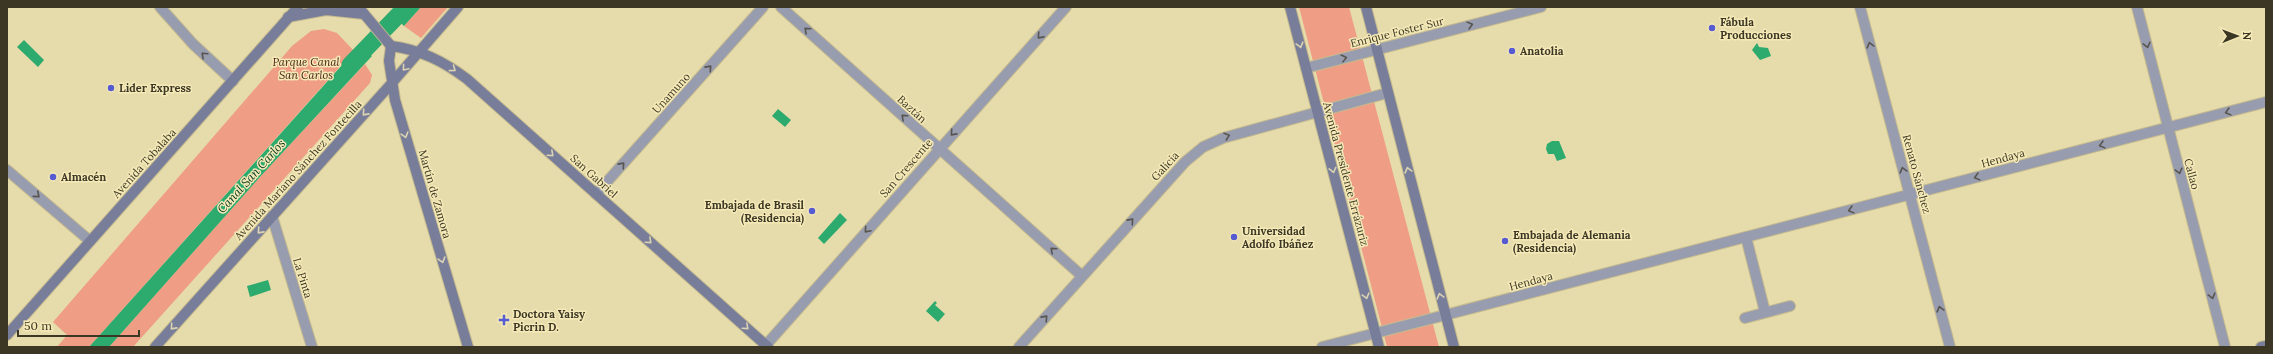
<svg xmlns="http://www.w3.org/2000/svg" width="2273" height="354" font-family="Lora,serif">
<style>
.green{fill:#ef9d85}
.water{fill:#2daa6d}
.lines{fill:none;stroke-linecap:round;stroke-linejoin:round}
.canal{stroke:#2daa6d;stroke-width:17}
.street-casing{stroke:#c4ba8f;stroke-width:12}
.secondary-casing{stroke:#c4ba8f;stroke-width:12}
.street{stroke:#989caf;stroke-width:10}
.secondary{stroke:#787d9a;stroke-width:10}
.oneway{stroke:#58554e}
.oneway2{stroke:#dbd3b1}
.poi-dot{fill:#575bd2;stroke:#f4e9b7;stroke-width:1.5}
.labels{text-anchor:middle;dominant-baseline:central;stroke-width:3;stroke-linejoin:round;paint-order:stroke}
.poi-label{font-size:11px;font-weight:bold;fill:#3c3724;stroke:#f4e9b7;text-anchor:start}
.street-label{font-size:11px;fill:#3c3724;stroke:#f4e9b7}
.park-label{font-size:11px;font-style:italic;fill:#461c10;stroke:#f4e9b7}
.water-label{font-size:12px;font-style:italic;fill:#02361e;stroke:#f4e9b7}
</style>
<rect width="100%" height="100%" fill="#e6dbaa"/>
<g class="green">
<polygon points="421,7 448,7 421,38 404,26"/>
<polygon points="1299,7 1349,7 1439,347 1387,347"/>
<polygon points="324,29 337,33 354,51 89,347 57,347 67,335 53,322 292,46 311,31"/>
<polygon points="365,64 372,75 370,83 133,347 109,347 259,178"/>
</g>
<g class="water">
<polygon points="397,7 421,7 404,26 391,14"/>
<polygon points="24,40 44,60 38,67 17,47"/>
<polygon points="1757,43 1759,47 1768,48 1771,56 1760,60 1752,50"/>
<polygon points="360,45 372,56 259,178 109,347 89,347"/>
<polygon points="778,109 791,120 785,127 772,116"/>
<polygon points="1552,141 1559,141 1566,158 1557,161 1554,154 1548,154 1546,149 1547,144"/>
<polygon points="840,213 847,220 824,244 818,238"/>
<polygon points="268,280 271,290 250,297 247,286"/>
<polygon points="935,301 937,303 935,305 945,314 938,322 926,311"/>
</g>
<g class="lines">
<polyline class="canal" points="350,65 406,7"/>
<g class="street-casing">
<g id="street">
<polyline points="160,7 193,44 233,81"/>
<polyline points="781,7 1082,276"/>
<polyline points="1860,7 1950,347"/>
<polyline points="2137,7 2225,347"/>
<polyline points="1306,68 1541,7"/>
<polyline points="7,170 90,241"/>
<polyline points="596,194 763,7"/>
<polyline points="272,216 312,347"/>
<polyline points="1746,237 1765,312"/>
<polyline points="1745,318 1790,306"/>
<polyline points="767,347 766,345 1066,7"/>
<polyline points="1019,347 1185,162 1203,147 1223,138 1387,93"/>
<polyline points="1322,347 2266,102"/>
</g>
</g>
<g class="secondary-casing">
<g id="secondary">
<polyline points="1290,7 1379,347"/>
<polyline points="1366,7 1454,347"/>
<polyline points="360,9 391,46"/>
<polyline points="288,17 326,10 364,14"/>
<path d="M 391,46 C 421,50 443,61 467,79 L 768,347"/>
<polyline points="391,46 389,61 395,100 468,347"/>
<polyline points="7,335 298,7"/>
<polyline points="155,347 391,84 458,7"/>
<polyline points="2261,347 2266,346"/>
</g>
</g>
<use href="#street" class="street"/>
<use href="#secondary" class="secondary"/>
</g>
<defs><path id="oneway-chevron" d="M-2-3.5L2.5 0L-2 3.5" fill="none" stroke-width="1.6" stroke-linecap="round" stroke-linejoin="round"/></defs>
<g class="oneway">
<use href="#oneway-chevron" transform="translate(1470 25) rotate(-15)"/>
<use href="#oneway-chevron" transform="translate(807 30) rotate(-138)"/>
<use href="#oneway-chevron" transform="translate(1040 36) rotate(132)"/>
<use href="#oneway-chevron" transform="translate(1870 45) rotate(-105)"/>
<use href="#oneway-chevron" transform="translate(2147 45) rotate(76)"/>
<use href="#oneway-chevron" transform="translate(204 55) rotate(-137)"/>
<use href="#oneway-chevron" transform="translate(1344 58) rotate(-14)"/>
<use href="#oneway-chevron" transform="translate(709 68) rotate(-48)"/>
<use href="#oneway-chevron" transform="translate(2228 112) rotate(165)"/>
<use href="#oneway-chevron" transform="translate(904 117) rotate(-138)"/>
<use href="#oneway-chevron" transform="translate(953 133) rotate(132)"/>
<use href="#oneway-chevron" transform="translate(1227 136) rotate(-19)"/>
<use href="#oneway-chevron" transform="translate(2102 145) rotate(165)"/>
<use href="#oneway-chevron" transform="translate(622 165) rotate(-48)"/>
<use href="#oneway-chevron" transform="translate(1903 170) rotate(-105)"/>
<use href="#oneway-chevron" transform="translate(2179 171) rotate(75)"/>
<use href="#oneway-chevron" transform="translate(1977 177) rotate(165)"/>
<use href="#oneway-chevron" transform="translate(37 195) rotate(40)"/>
<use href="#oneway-chevron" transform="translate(1851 210) rotate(165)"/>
<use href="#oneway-chevron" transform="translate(1131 221) rotate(-48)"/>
<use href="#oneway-chevron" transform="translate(867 230) rotate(131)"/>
<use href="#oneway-chevron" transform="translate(1053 250) rotate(-138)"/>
<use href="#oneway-chevron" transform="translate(2212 296) rotate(75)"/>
<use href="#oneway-chevron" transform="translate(1940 309) rotate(-105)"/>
<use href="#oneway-chevron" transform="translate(1045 318) rotate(-48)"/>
</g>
<g class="oneway2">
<use href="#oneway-chevron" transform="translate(1300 45) rotate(75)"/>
<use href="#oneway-chevron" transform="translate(405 68) rotate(130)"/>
<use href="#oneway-chevron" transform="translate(453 69) rotate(36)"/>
<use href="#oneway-chevron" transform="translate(365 113) rotate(132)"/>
<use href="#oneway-chevron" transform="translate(405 135) rotate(74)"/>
<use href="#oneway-chevron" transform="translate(551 154) rotate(42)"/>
<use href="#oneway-chevron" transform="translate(1333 170) rotate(76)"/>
<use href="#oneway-chevron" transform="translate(1408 170) rotate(-105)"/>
<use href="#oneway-chevron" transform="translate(260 231) rotate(132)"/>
<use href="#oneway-chevron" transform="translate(649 241) rotate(42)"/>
<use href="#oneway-chevron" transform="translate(442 260) rotate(74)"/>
<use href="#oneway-chevron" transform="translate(1366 296) rotate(75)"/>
<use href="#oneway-chevron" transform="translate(1440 296) rotate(-105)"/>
<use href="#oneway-chevron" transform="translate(173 327) rotate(132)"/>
<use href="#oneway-chevron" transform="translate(746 327) rotate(42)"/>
</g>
<g class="poi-dot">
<circle cx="1712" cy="28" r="4"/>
<circle cx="1512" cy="51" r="4"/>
<circle cx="111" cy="88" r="4"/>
<circle cx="53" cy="177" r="4"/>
<circle cx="812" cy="211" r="4"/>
<circle cx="1234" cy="237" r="4"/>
<circle cx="1505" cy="241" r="4"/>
<path d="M502 314h4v4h4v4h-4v4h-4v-4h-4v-4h4z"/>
</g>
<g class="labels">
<g class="poi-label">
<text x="1720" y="22">Fábula<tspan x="1720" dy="13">Producciones</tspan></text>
<text x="1520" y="51">Anatolia</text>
<text x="119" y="88">Lider Express</text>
<text x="61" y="177">Almacén</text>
<text x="804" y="205" text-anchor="end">Embajada de Brasil<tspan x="804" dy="13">(Residencia)</tspan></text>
<text x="1242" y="231">Universidad<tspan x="1242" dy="13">Adolfo Ibáñez</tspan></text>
<text x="1513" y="235">Embajada de Alemania<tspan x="1513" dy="13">(Residencia)</tspan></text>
<text x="513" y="314">Doctora Yaisy<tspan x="513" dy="13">Picrin D.</tspan></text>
</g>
<g class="street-label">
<text transform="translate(1397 32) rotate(-14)">Enrique Foster Sur</text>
<text transform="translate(671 93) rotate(-48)">Unamuno</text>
<text transform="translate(912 109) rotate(42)">Baztán</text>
<text transform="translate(2003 158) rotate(-15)">Hendaya</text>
<text transform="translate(144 163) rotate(-48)">Avenida Tobalaba</text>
<text transform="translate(1165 166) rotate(-48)">Galicia</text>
<text transform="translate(906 168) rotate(-49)">San Crescente</text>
<text transform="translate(298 170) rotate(-48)">Avenida Mariano Sánchez Fontecilla</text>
<text transform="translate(1346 174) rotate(75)">Avenida Presidente Errázuriz</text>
<text transform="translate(1917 174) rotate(75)">Renato Sánchez</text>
<text transform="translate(2192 174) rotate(75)">Callao</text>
<text transform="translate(594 176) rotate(42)">San Gabriel</text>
<text transform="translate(435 194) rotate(74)">Martín de Zamora</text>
<text transform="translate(303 278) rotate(73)">La Pinta</text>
<text transform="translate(1531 281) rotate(-15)">Hendaya</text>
</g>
<g class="park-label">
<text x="306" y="62">Parque Canal<tspan x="306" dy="13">San Carlos</tspan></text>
</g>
<g class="water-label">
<text transform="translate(251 176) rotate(-48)">Canal San Carlos</text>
</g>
</g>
<rect width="2273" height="354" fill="none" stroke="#3c3724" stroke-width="16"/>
<g transform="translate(2237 36) rotate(89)" stroke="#f4e9b7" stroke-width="3" paint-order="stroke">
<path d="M0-3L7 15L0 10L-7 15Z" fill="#3c3724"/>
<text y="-6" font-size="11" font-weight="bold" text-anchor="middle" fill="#3c3724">N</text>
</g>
<path d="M18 330v6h121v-6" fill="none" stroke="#3c3724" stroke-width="2"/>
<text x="24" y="330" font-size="12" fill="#3c3724" stroke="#f4e9b7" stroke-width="3" paint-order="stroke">50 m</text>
</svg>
